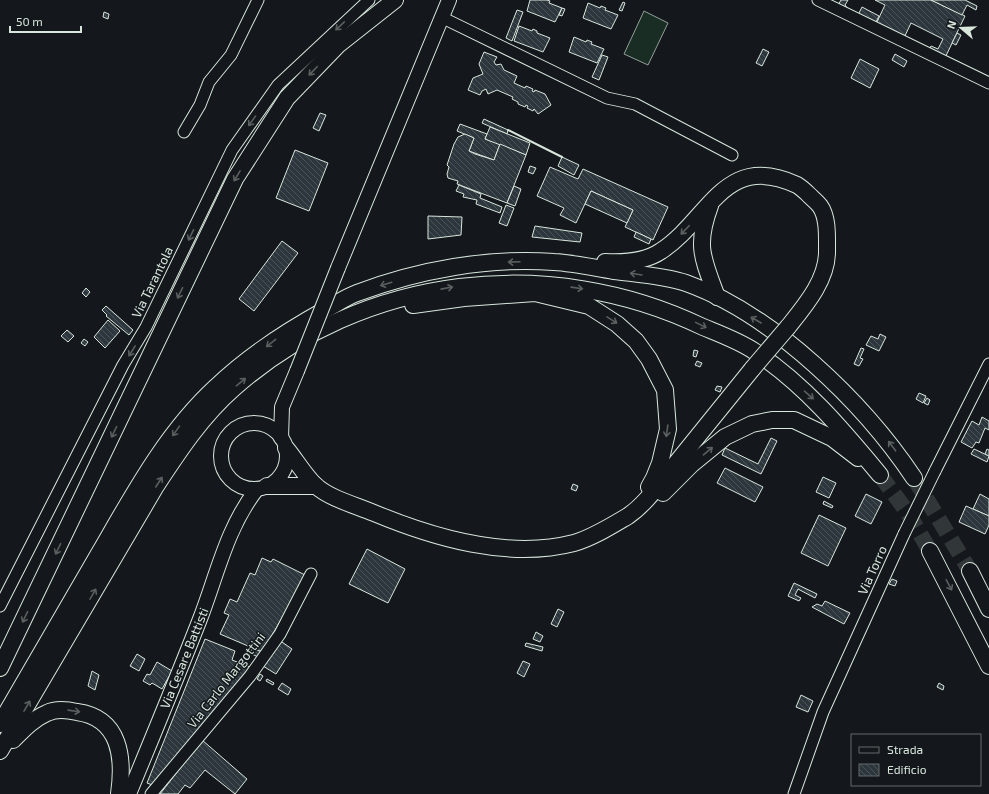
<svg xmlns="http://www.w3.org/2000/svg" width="989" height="794" font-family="'Exo 2',sans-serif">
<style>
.pitch{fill:#1a2d24;stroke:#939e99}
.building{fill:url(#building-back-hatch);stroke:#d8e6dc}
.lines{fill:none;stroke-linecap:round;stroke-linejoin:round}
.highway-tunnel{stroke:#313739;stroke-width:16;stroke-dasharray:16 8;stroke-linecap:butt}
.minor-casing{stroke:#d8e6dc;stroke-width:13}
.major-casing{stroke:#d8e6dc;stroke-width:16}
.highway-casing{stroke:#d8e6dc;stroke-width:18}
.minor{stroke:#14181c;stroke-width:11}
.major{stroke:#14181c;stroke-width:14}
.highway{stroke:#14181c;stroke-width:16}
.minor-bridge-casing{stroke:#d8e6dc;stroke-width:13;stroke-linecap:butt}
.major-bridge-casing{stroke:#d8e6dc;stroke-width:16;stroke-linecap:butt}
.highway-bridge-casing{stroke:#d8e6dc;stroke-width:18;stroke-linecap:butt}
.minor-bridge{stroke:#14181c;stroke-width:11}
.major-bridge{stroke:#14181c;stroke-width:14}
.highway-bridge{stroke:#14181c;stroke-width:16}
.wall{stroke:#d8e6dc;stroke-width:2}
.oneway{stroke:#59605f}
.labels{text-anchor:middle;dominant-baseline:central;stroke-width:3;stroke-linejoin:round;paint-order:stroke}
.street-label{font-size:13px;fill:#d8e6dc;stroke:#14181c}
</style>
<defs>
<pattern id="building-back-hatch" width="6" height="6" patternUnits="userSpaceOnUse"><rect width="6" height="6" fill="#2c363c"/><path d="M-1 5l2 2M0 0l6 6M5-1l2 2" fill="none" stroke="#4a5358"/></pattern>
</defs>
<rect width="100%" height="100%" fill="#14181c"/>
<polygon class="pitch" points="644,11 668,23 648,65 624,54"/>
<g class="building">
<polygon points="530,0 547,0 550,1 549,3 562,8 555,22 527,11"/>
<polygon points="841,0 848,0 845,5 848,9 837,7"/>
<polygon points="875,0 931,0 965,16 944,60 928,52 931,46 938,49 943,39 911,23 903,40 875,26 885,5"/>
<polygon points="931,0 965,0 977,6 976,10 967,5 962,15"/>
<polygon points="623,2 625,3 622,11 619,10"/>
<polygon points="588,3 600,8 601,6 606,8 605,10 618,15 611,29 583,18"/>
<polygon points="862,7 879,16 874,26 857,17"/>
<polygon points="562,8 565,9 562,16 559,15"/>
<polygon points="517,10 523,12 512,41 506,38"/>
<polygon points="104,12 109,14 108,19 103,17"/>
<polygon points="519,26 532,31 533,29 537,31 537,33 550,38 543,52 514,41"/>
<polygon points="957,33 961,35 956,45 952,43"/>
<polygon points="574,37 586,42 587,40 592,42 591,44 604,49 597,63 569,52"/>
<polygon points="763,49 769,52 762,66 756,63"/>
<polygon points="484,52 497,57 494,62 496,65 501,64 504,70 517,76 514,83 525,88 526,86 533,89 532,91 534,92 535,90 545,94 551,105 538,114 534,109 533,111 527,108 528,106 526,105 525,107 518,104 518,102 512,99 513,97 497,90 488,94 486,89 482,91 480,95 468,90 473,78 483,74 479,64"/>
<polygon points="895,54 907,61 904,67 892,60"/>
<polygon points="602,55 608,57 599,80 592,77"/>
<polygon points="860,59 879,69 870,88 851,78"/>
<polygon points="320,113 326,115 319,131 313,128"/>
<polygon points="484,119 508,130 507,134 482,123"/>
<polygon points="460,124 487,134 485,139 500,144 494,160 469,151 474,138 457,131"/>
<polygon points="490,127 530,143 526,155 485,139"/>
<polygon points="465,134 474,138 469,151 475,154 494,160 500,144 526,155 507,203 457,184 458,181 448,178 447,174 449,167 447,165 454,144 458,137"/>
<polygon points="295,150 328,163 309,211 276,198"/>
<polygon points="562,157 579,165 574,175 558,166"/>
<polygon points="530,166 536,168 533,174 528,172"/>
<polygon points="550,167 578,179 583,169 668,207 653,240 625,227 633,210 591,191 576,223 560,215 564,208 537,196"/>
<polygon points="459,185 481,194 480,198 502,207 500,213 476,204 477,200 463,197 464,194 456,191"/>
<polygon points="514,186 521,189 515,206 507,203"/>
<polygon points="591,191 633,210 627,223 585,204"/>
<polygon points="506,205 514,208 507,226 499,223"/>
<polygon points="428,216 462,217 461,235 428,239"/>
<polygon points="535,226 582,233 580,242 532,237"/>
<polygon points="636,232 651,239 649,244 634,237"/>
<polygon points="282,241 298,253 254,311 239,299"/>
<polygon points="86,288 90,292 86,297 82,293"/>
<polygon points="106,306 133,330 129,335 106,316 107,315 102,310"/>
<polygon points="108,320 120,331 105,348 94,337"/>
<polygon points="67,330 74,336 68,342 61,336"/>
<polygon points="880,334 886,337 879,351 866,345 871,336 878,339"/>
<polygon points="84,339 88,342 85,346 81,343"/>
<polygon points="861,348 864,349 860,358 863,359 859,366 854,364"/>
<polygon points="694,350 698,351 696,357 693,356"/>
<polygon points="697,361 702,363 700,367 695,365"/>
<polygon points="717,386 722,387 720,392 715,390"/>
<polygon points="919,393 926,396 923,403 916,399"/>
<polygon points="927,398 930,400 928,405 924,403"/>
<polygon points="982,417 989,421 989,430 985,428 979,443 976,442 972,448 961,442 972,421 979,425"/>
<polygon points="771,438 777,441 761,474 722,455 725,448 758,464"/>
<polygon points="974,449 989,456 987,462 971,454"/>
<polygon points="987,449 989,450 989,456 985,454"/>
<polygon points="725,468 763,487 755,502 717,483"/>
<polygon points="823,477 836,483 829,498 816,492"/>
<polygon points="573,484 578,486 576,491 571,489"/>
<polygon points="866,494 882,502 871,524 855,516"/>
<polygon points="980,494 989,499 989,516 973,509"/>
<polygon points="824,501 833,506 832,508 823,504"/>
<polygon points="966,506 989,516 989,525 985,534 959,522"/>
<polygon points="819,515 846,528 828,566 801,553"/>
<polygon points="367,549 405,569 388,603 349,584"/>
<polygon points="262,558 271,562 273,559 307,576 262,652 220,634 229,615 224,613 230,599 237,602 250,573 255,575"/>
<polygon points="892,579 897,581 895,586 889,584"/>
<polygon points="794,583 817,594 815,598 798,589 795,595 801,598 799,601 788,596"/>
<polygon points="825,601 850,613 844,624 812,607 817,604 822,606"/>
<polygon points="558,609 564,612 557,627 551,624"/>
<polygon points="536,632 543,636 540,642 533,639"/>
<polygon points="205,639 235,651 232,660 250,667 155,786 147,783"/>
<polygon points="279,640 292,649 276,674 263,666"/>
<polygon points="526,643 543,647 542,651 525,646"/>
<polygon points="252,648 262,652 258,657 250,653"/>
<polygon points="137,654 145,659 139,671 130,666"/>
<polygon points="523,661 530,664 524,677 517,673"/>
<polygon points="157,662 172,671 162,689 152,683 150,685 143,681 147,674 150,675"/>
<polygon points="92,671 99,675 95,690 88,686"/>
<polygon points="260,674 263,676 260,681 257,679"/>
<polygon points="267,679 274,683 273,685 266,681"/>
<polygon points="282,683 291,689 288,695 278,689"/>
<polygon points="939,683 944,686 943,690 937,687"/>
<polygon points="801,695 813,701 808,712 796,707"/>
<polygon points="202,740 247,779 235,794 205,770 190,788 185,785 178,794 160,794"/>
</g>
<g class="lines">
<g class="highway-tunnel">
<polyline points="880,475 908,513 930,551"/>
<polyline points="914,478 970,571"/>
</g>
<g class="minor-casing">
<g id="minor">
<polyline points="818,0 989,83"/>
<polyline points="441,17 607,98 635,104 732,155"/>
<polyline points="184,132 200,105 209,82 231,55 258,0"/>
<polyline points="935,471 989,364"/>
<polyline points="0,606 123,365 146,327 232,150 278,85 369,0"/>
<polyline points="151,794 250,676 280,634 311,574"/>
<polyline points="794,794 823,712 904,534"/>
</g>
</g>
<g class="major-casing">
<g id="major">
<polyline points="338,268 449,0"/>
<circle cx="254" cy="456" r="33"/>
<polyline points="281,438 282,407 297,371"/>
<path d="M 129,794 C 153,736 177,678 200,619 C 217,575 227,527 257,489"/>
</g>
</g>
<g class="highway-casing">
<g id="highway">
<path d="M 710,206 C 695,246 703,259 717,297"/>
<path d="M 605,262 C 624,263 645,262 661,251 C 710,219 724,151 797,185 C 802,188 805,191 809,195 C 812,198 817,202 820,206 C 828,217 827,236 827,250 C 828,279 805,306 788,327"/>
<polyline points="413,305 464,298 535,293 589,306 617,324 636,341 649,359 665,390 668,429 660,463 654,478 649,487"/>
<path d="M 286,448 C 296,460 305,476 316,486 C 331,499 355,505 374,513 C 434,538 508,560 574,543 C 592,538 611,526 628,516 C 647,503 662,480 677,462 C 702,431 727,400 753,368"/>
<polyline points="267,486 316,486"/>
<polyline points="663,493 692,464 725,437 752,424 772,420 794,420 832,438 858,458"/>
<polyline points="930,551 989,666"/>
<polyline points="970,571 989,609"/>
<polyline points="0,668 235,179 287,98 338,45 395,0"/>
<path d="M 0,724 C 34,666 67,608 101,550 C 134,493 167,432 216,387 C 248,356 287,331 325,310 C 336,304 346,297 357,293 C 418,270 489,257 554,262 C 574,263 595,268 614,271 C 637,274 666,276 686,283 C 773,314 864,403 914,478"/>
<path d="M 13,740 C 23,730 33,719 47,713 C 55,709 68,710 77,712 C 121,718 124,759 119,794"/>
<path d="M 0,751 L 156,486 C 179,451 202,416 234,388 C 363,274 550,253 703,327 C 720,334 739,341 754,351 C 804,384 842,429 880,475"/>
</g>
</g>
<use href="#minor" class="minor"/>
<use href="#major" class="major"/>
<use href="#highway" class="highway"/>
<g class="minor-bridge-casing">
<polyline id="minor-bridge" points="904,534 935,471"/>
</g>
<g class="major-bridge-casing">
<polyline id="major-bridge" points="297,371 338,268"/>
</g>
<g class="highway-bridge-casing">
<polyline id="highway-bridge" points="753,368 788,327"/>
</g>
<use href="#minor-bridge" class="minor-bridge"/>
<use href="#major-bridge" class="major-bridge"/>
<use href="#highway-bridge" class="highway-bridge"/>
<polyline class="wall" points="508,130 562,157"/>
</g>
<defs><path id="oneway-shaft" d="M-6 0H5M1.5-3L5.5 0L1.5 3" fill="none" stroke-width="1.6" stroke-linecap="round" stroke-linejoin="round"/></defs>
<g class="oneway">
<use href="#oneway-shaft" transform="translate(340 26) rotate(136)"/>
<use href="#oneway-shaft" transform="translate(313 71) rotate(134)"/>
<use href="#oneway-shaft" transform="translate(252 121) rotate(126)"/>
<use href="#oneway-shaft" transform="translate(237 176) rotate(121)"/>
<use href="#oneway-shaft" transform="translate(685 230) rotate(134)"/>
<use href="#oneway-shaft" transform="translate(191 235) rotate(116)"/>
<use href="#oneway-shaft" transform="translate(514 262) rotate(178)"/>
<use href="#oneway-shaft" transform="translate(636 274) rotate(-171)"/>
<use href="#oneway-shaft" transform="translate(386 284) rotate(163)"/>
<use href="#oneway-shaft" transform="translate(447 288) rotate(-11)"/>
<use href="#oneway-shaft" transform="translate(577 288) rotate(8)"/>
<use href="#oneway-shaft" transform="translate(180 293) rotate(116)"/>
<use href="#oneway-shaft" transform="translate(612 320) rotate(32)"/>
<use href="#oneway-shaft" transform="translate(756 320) rotate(-150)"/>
<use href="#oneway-shaft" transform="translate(701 325) rotate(26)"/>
<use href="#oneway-shaft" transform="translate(271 343) rotate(142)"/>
<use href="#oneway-shaft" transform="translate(132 351) rotate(122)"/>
<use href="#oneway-shaft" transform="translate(241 382) rotate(-39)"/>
<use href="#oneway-shaft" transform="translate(809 395) rotate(41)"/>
<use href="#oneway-shaft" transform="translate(176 431) rotate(125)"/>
<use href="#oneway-shaft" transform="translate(667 431) rotate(98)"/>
<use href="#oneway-shaft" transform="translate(114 432) rotate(116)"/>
<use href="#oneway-shaft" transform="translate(892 446) rotate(-127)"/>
<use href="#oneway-shaft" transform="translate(708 451) rotate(-40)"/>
<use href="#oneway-shaft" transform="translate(159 482) rotate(-57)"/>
<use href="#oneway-shaft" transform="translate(58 549) rotate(116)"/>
<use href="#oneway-shaft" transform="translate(949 585) rotate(62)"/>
<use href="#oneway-shaft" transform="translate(93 594) rotate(-60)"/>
<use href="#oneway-shaft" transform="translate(25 617) rotate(116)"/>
<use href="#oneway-shaft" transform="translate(27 706) rotate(-60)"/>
<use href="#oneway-shaft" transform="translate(74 711) rotate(8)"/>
</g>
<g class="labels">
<g class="street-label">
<text transform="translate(152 282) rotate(-64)">Via Tarantola</text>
<text transform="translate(872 570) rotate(-66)">Via Torro</text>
<text transform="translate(184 658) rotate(-68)">Via Cesare Battisti</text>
<text transform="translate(226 680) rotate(-52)">Via Carlo Margottini</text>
</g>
</g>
<rect x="851" y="734" width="130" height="52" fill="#14181c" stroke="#626a69"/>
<rect x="859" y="747" width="20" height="6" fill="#14181c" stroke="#626a69"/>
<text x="887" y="754" font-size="12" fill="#d8e6dc">Strada</text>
<rect x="859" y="764" width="20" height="12" fill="url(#building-back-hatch)" stroke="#626a69"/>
<text x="887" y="774" font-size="12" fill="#d8e6dc">Edificio</text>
<g transform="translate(961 28) rotate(289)" stroke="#14181c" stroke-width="3" paint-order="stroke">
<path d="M0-3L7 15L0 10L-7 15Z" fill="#d8e6dc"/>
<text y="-6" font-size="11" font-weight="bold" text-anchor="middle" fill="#d8e6dc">N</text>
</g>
<path d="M10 26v6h71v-6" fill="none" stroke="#d8e6dc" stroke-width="2"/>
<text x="16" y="26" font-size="12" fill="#d8e6dc" stroke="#14181c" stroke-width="3" paint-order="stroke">50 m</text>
</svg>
